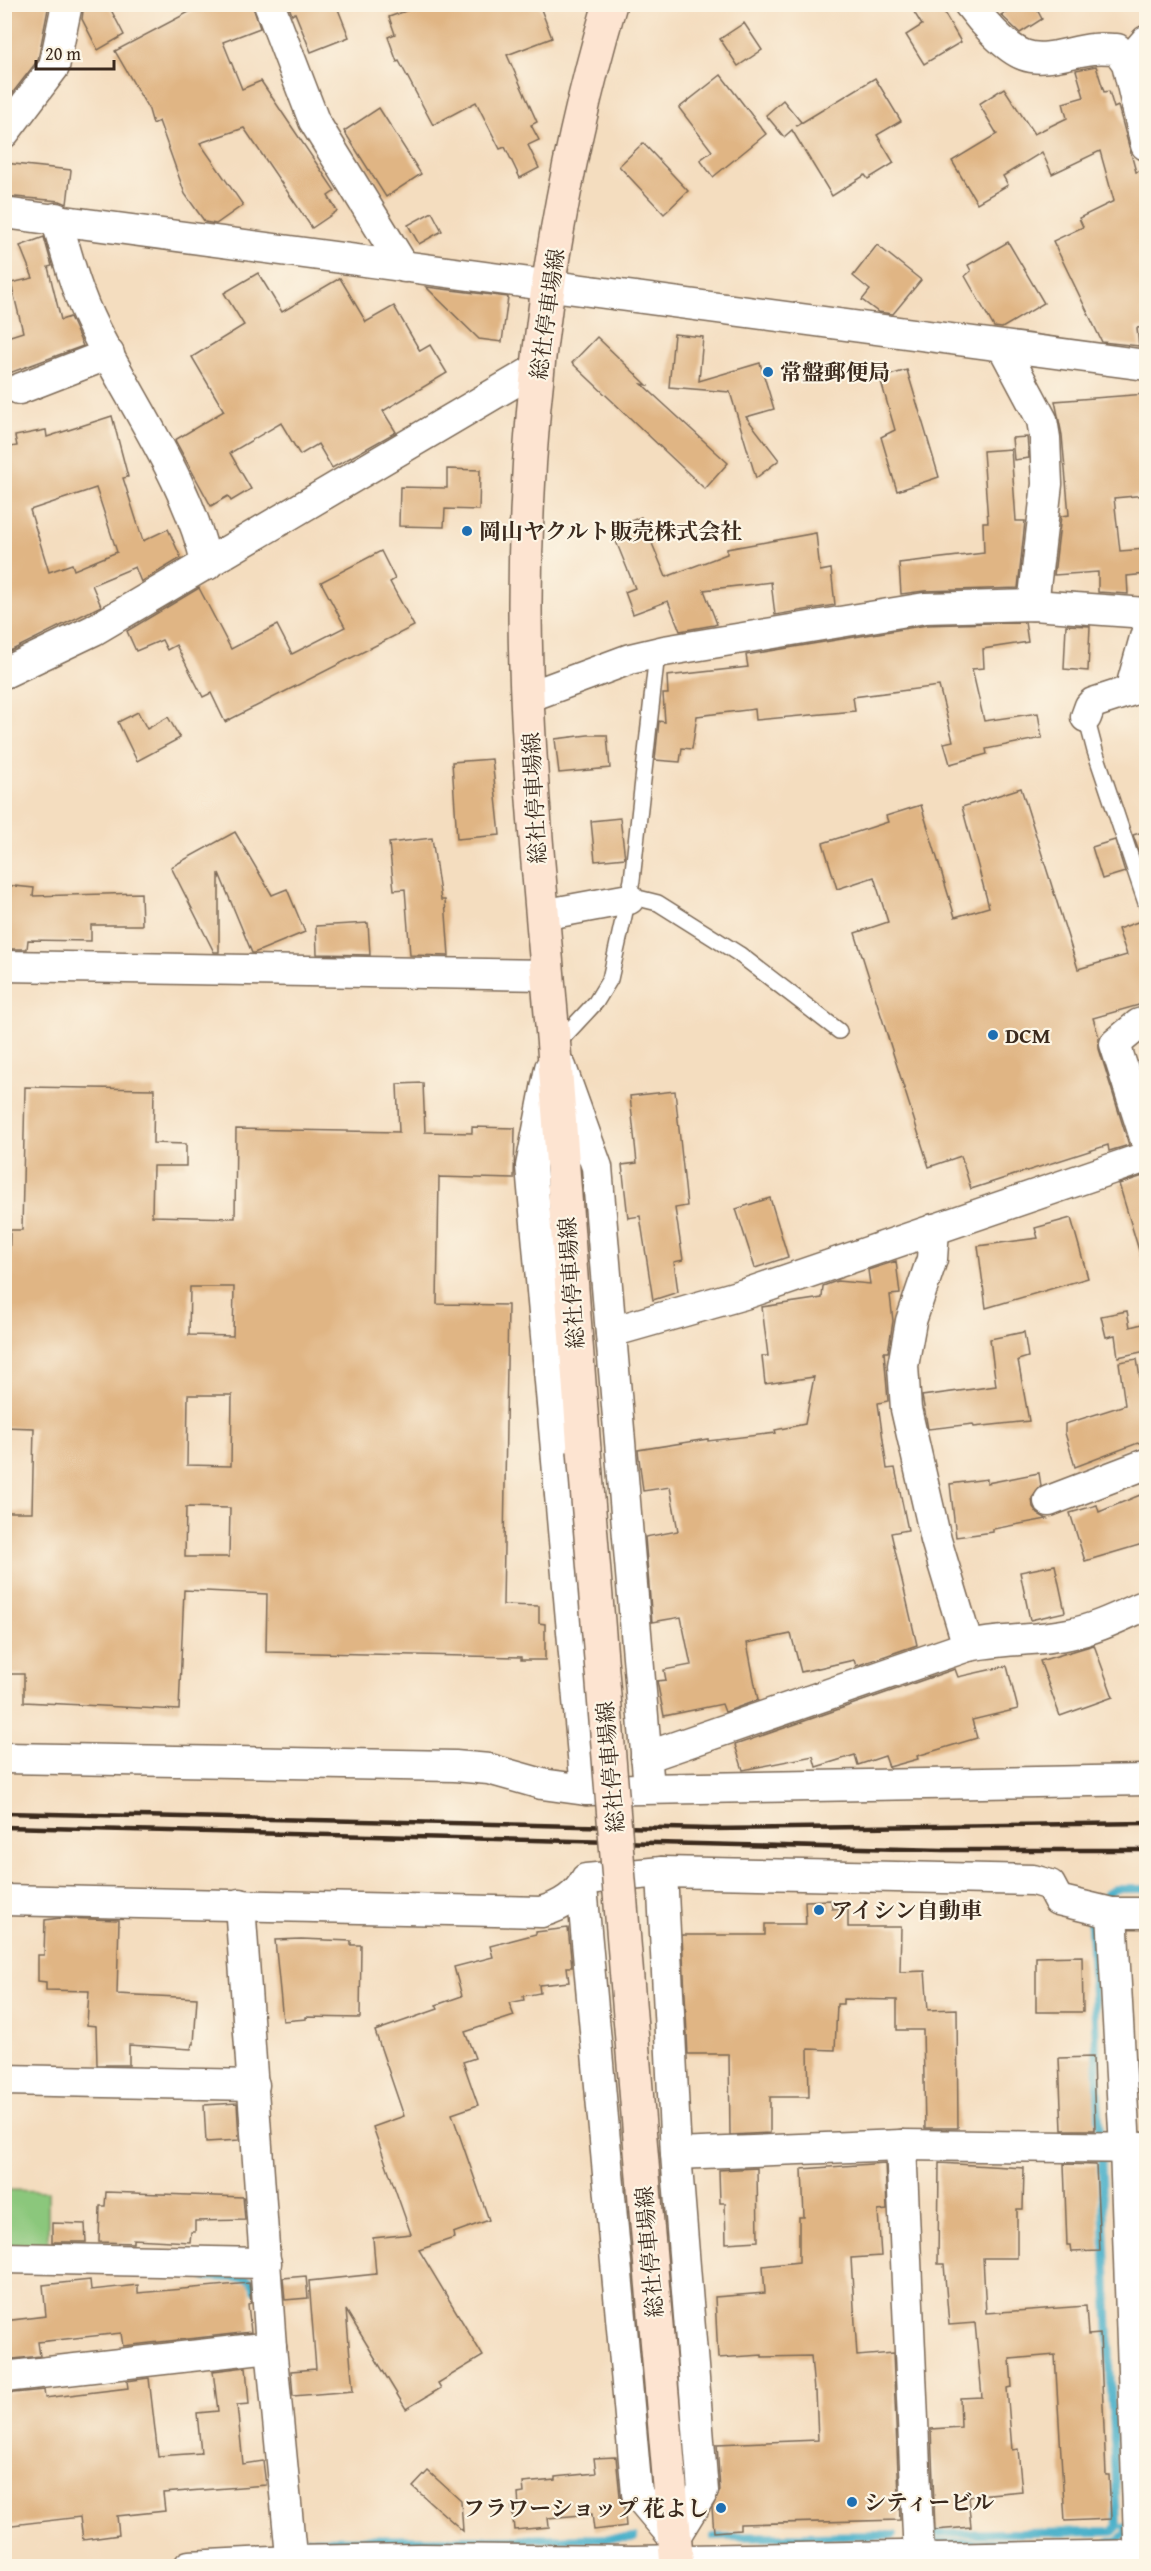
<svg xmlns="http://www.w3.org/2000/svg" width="1151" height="2571" font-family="'Gentium Book Plus','Noto Serif JP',serif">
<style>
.green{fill:#8bc77c;stroke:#63784d;stroke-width:1.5}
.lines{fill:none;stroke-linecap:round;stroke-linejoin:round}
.stream{stroke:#4bb1ca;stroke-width:8}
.building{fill:#e0b584;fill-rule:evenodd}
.lane-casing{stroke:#7c6956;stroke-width:18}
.street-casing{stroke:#7c6956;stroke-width:33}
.secondary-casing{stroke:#7c6956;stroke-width:36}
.lane{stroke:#fff;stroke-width:15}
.street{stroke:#fff;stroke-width:30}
.secondary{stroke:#fde4d1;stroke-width:33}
.rail{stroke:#3b2a1e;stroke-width:4.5}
.secondary-bridge-casing{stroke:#7c6956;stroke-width:36;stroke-linecap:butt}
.secondary-bridge{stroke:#fde4d1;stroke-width:33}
.poi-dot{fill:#1f6fb2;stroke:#fcf5e5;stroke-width:2}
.labels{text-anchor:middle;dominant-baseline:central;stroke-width:4.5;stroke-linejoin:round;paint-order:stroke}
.street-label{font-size:22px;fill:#3b2a1e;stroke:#fcf5e5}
.poi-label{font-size:22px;font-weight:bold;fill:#3b2a1e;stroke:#fcf5e5;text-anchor:start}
</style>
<rect width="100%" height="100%" fill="#fcf5e5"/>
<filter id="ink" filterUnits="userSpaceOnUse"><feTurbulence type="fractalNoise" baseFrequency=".0167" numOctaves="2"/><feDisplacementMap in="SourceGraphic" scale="12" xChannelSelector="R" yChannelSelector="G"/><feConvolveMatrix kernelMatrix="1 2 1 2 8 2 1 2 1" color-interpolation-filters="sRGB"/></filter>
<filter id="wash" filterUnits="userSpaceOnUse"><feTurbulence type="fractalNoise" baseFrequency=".008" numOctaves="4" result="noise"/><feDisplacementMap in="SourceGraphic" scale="24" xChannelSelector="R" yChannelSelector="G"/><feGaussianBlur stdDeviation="1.35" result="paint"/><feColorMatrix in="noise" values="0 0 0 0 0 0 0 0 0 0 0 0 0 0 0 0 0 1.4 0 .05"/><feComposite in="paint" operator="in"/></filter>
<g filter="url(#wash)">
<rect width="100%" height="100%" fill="#f4ddbf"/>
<polygon class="green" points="5,2190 48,2191 48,2248 5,2246"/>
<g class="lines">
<g class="stream">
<polyline points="1107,1894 1115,1889 1146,1889"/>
<polyline points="1091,1922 1100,2142"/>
<polyline points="206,2277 247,2278 255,2285 255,2290"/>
<polyline points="932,2534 1113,2532 1117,2526 1101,2154"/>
<polyline points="714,2537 894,2535"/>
<polyline points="303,2540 634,2538"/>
<polyline points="1109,2542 1117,2542 1126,2533 1125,2526"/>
<polyline points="933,2543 1010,2543"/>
</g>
</g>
<g id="blocks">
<g class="building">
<polygon points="4,4 49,4 38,60 4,104"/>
<polygon points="84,4 108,4 124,35 98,50 82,19"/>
<polygon points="204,4 252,4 260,28 223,42 242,89 261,81 335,191 328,196 337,211 312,228 244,128 200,143 243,205 216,224 205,222 185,194 159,121 153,124 149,110 115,51"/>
<polygon points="288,4 336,4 349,37 311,52 295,13 292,15"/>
<polygon points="425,4 539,4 552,38 507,55 537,122 531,125 539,140 528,145 539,168 520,178 505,147 500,149 476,102 433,125 399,61 397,62 388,37 395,34 389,17"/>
<polygon points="909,4 939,4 961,42 924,64 906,35 922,25"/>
<polygon points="1019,4 1034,4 1042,19 1020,33 1001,15"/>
<polygon points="744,23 762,50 738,66 720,39"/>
<polygon points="1096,66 1104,92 1109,91 1114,108 1118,106 1136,172 1146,169 1146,327 1137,328 1139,346 1102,342 1053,241 1083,227 1079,218 1114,201 1100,151 1052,174 1042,152 1003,176 1008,185 977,203 952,161 997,134 979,104 1004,88 1034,134 1067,118 1063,103 1084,97 1076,70"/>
<polygon points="721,75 766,134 713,177 700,160 712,151 679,108"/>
<polygon points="875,78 901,121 877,135 894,163 868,179 865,175 832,196 792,130 784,137 766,115 783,100 801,122 796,126"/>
<polygon points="379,108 421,174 386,197 344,131"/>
<polygon points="643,143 688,191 664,214 619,166"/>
<polygon points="4,163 71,170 67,204 60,201 4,196"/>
<polygon points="432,212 442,231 419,244 408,225"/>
<polygon points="44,237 52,266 48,267 61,320 70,317 83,346 4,375 4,338 23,332 11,283 33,278 20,246"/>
<polygon points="1008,242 1044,303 1002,328 994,327 965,276 971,271 968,265"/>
<polygon points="877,245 921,280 893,314 878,312 862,300 870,290 853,276"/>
<polygon points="258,273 282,312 340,278 366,322 394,306 420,351 430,345 447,373 383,411 396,432 332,468 318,444 300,455 281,423 230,453 251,489 231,501 228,496 211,506 175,440 224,411 192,357 244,325 224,293"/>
<polygon points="426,287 508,297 502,342 479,339"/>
<polygon points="674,334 703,337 699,381 760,363 774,409 746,417 779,460 756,478 730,392 669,387"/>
<polygon points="597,337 647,385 642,384 728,463 705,489 572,363"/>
<polygon points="907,370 939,477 897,491 881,437 895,430 880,378"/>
<polygon points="1146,394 1146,495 1114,498 1120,551 1146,549 1146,574 1127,576 1128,594 1098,592 1098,572 1054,575 1061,516 1069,515 1062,435 1055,401"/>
<path d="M 112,416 L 128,477 L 123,478 L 143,541 L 168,529 L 181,558 L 141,582 L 135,567 L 92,585 L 101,606 L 10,651 L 4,635 L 4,448 L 17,446 L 15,436 L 46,430 L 47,437 ZM 96,488 L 117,552 L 74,570 L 72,564 L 49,572 L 30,510 Z"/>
<polygon points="1027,437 1029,458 1014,460 1012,438"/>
<polygon points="1011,449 1016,521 1025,521 1018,588 924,591 901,594 899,563 984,553 983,522 988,522 983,451"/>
<polygon points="447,469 480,470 479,510 445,509 444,527 399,526 400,487 447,488"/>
<polygon points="641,517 666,577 727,554 727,549 816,533 820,571 831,569 835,605 775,615 771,582 704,590 717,624 714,625 680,631 668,601 633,614 625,592 635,588 611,529"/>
<polygon points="381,551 395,579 390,582 414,626 225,722 211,693 203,697 176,645 167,650 162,640 136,651 127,631 199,588 231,649 277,625 292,654 345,627 321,582"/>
<polygon points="1025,622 1028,642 983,649 984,668 972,669 984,721 1038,713 1042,738 986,749 987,754 950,764 944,743 953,741 939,686 853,697 855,711 756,720 755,709 697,716 692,749 682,748 680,762 655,760 659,721 665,722 663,694 668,694 667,676 748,667 746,655 927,625"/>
<polygon points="1066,625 1090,626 1088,671 1064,669"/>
<polygon points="138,712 147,729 168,717 180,738 137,761 118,722"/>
<polygon points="588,735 607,735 610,768 559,773 555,739"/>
<polygon points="492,759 500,835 457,839 452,762"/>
<polygon points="1021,788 1078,969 1127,955 1118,929 1146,919 1146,1003 1093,1018 1099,1037 1099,1049 1129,1145 1109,1151 1108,1145 971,1189 961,1156 929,1167 855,933 888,922 874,877 837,889 823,843 888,822 886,816 921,805 955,917 989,907 962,807"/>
<polygon points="620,818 625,858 595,861 591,821"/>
<polygon points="1146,831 1146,865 1144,866 1133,835"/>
<polygon points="235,832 272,895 287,889 305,932 254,953 252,953 219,873 219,952 214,952 171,867"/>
<polygon points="432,838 441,900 445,900 449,956 410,955 405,889 394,890 389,843"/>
<polygon points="1115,840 1125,872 1102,879 1092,847"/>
<polygon points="4,885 34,888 33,896 141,893 142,925 91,925 91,941 28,940 27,949 4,949"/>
<polygon points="368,923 370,955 317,954 316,926"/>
<path d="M 423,1083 L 425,1132 L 472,1133 L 472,1127 L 515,1128 L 514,1179 L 439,1177 L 437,1304 L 508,1305 L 503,1605 L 539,1606 L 539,1623 L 545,1624 L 545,1660 L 521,1660 L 521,1657 L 266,1652 L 267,1594 L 184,1590 L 179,1710 L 24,1702 L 24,1674 L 4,1674 L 4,1512 L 32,1512 L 34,1428 L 4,1427 L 4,1304 L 8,1304 L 10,1230 L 22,1230 L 25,1087 L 154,1089 L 153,1143 L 186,1144 L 186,1166 L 153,1166 L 152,1216 L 235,1218 L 236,1129 L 399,1132 L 397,1084 ZM 190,1287 L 234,1287 L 233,1336 L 189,1335 ZM 188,1395 L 232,1395 L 231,1466 L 187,1465 ZM 186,1507 L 230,1508 L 229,1557 L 185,1557 Z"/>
<polygon points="675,1091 687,1206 675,1208 683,1260 674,1262 678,1292 653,1300 640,1216 628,1218 622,1165 637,1163 630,1096"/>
<polygon points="1146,1175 1146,1256 1141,1257 1119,1184"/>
<polygon points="770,1198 788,1257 755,1268 736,1209"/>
<polygon points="1071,1218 1088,1278 986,1308 978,1246 1038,1238 1035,1228"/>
<polygon points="896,1261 900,1294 890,1295 893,1321 888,1352 884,1352 888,1401 878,1403 887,1469 895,1468 908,1530 891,1533 917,1645 856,1666 854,1660 801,1672 791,1634 747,1643 758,1700 725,1712 722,1704 664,1716 657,1681 666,1680 664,1670 691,1665 681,1617 652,1622 645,1537 678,1531 670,1487 643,1491 638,1450 708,1439 708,1441 776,1433 775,1430 805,1424 814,1377 765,1384 762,1356 768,1356 762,1307 822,1298 823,1286 837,1281 870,1284 868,1270"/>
<polygon points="1127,1311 1130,1327 1146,1323 1146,1351 1118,1357 1115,1335 1106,1337 1101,1316"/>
<polygon points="1024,1332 1028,1357 1018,1360 1029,1421 974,1427 973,1424 928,1429 922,1396 996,1386 990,1339"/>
<polygon points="1137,1359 1143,1397 1146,1396 1146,1440 1075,1467 1065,1433 1065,1424 1125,1405 1119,1362"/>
<polygon points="1039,1473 1041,1486 1032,1498 1033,1507 1038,1514 1047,1519 993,1529 993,1532 956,1537 950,1484 987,1479 987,1483"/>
<polygon points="1140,1495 1146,1512 1146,1543 1085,1561 1070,1513 1097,1505 1099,1512"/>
<polygon points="1055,1565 1065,1612 1030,1620 1020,1572"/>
<polygon points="1094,1645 1113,1697 1060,1716 1040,1661"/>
<polygon points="1007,1666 1018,1709 972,1720 977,1738 917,1756 918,1759 889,1767 885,1756 858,1765 855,1755 816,1767 813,1756 743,1770 735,1745 955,1669 958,1677"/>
<polygon points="831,1900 832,1909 848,1908 848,1927 901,1927 900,1972 925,1971 928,2010 957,2009 958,2128 925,2128 923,2030 897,2030 897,2000 843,1999 843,2004 837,2004 835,2050 808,2049 809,2097 770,2097 770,2133 730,2135 729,2054 688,2054 682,1935 765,1935 765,1924 806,1924 805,1901"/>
<polygon points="60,1918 119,1920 117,1994 197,1998 194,2044 192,2044 191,2049 129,2045 129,2065 97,2065 96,2026 87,2025 89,1991 46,1990 46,1982 38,1981 38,1955 44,1955 45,1920"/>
<polygon points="568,1928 572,1967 567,1967 569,1982 539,1985 540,1993 523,1996 524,2000 509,2003 514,2016 465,2032 475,2058 463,2062 478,2105 452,2114 489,2220 453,2233 454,2238 419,2250 483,2356 438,2383 441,2388 406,2409 346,2310 353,2391 293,2396 291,2371 316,2369 309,2281 376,2274 373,2238 411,2234 373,2127 404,2116 375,2031 438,2009 436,2005 462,1996 454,1967 493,1957 490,1946 536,1934 536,1932"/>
<polygon points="301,1939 351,1941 351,1945 361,1945 360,2018 306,2017 306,2019 283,2021 275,1940"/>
<polygon points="1082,1956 1083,2012 1036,2012 1036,1957"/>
<polygon points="1093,2057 1095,2130 1062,2130 1059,2058"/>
<polygon points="237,2103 239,2140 206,2142 204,2105"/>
<polygon points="885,2163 887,2210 878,2211 881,2256 851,2258 857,2356 893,2353 900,2520 740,2524 740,2530 714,2532 712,2508 720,2490 717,2444 818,2440 816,2391 814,2391 811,2356 762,2357 762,2355 718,2358 715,2297 765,2293 763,2266 799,2262 799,2217 804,2217 802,2169"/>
<polygon points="939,2163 1024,2168 1023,2209 1017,2209 1017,2258 983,2258 986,2313 1086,2306 1088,2335 1100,2334 1106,2475 1109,2475 1111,2519 1065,2521 1055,2355 1010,2359 1012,2387 1007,2388 1012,2450 1018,2449 1022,2491 968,2496 971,2527 935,2530 931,2429 961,2427 960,2398 982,2397 975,2323 949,2325 944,2264 938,2264"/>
<polygon points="1064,2164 1096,2165 1100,2251 1071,2252 1070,2245 1067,2245"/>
<polygon points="757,2168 758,2241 726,2243 725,2203 720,2203 719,2170"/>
<polygon points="106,2192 243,2197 245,2220 195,2221 195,2232 191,2232 190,2242 133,2239 133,2243 99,2242 100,2206 105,2206"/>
<polygon points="52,2223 85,2224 86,2242 52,2242"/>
<polygon points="306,2276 308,2298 285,2300 283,2278"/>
<polygon points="90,2280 91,2290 138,2285 138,2293 249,2283 251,2303 248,2304 251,2332 123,2346 121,2333 38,2342 40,2356 4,2360 4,2321 46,2316 43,2285"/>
<polygon points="246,2367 249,2404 237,2405 243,2464 263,2461 266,2485 163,2493 165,2511 117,2516 119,2535 83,2540 80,2517 4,2526 4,2394 44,2390 45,2398 128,2388 127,2381 149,2378 158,2456 201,2453 197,2413 218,2411 213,2371"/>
<polygon points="616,2457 620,2496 624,2505 626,2526 594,2530 592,2514 548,2518 549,2527 514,2530 512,2507 519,2507 518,2494 524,2493 523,2483 555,2480 555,2477 596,2473 594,2458"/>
<polygon points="428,2471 461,2501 463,2531 413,2487"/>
</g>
</g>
</g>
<g filter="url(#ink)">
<use href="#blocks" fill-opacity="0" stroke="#7c6956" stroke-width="1.5"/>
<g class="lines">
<g class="lane-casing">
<g id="lane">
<polyline points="1086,717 1095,751 1146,903"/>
<polyline points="629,899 642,899 658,903 739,954 839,1031"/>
<polyline points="555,1046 596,1002 610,979 632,880 657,653"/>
</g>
</g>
<g class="street-casing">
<g id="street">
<polyline points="269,4 314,121 404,267"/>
<path d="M 969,4 C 981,20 1005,48 1024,55 C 1045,63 1071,51 1093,49 C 1101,48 1109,49 1117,49 L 1127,63 L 1146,145"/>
<polyline points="1127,63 1146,41"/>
<polyline points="4,133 54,67 67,4"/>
<polyline points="4,213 1146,365"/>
<path d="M 56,218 C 67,255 76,292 93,326 C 132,405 187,479 207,565"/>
<polyline points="1003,347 1042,420 1045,438 1047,484 1033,605"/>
<polyline points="19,389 109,354"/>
<polyline points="4,673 94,630 538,368"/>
<polyline points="528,697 630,659 664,651 925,608 1033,605 1146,613"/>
<polyline points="1086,717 1090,706 1093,703 1130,691 1146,634"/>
<polyline points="542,915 629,899"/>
<polyline points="4,966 548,975"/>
<polyline points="1146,1022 1139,1024 1115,1044 1146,1141"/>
<polyline points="561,1067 597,1167 649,1788"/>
<polyline points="550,1068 531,1166 586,1790"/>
<polyline points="934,1229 932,1259 911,1321 903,1366 906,1409 936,1540 968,1646"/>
<polyline points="611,1332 748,1293 1146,1157"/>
<polyline points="1049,1501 1146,1464"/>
<path d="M 646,1757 L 968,1646 C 1001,1639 1035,1641 1069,1634 C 1096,1629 1121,1616 1146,1605"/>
<polyline points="4,1758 455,1766 489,1769 542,1784 586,1790 1146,1780"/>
<polyline points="582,1887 637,2494 674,2538 703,2491 676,2154 662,1872"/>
<path d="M 4,1900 L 541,1912 C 559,1907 577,1897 586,1879 L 662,1872 L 1033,1880 L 1050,1885 L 1058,1900 L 1112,1913 L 1146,1913"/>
<polyline points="1112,1913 1125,2148 1140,2566"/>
<polyline points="4,2080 254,2085"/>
<polyline points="901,2145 919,2558"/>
<polyline points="676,2154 901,2145 1146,2148"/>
<polyline points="4,2258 266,2263"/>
<polyline points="271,2347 292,2566"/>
<polyline points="4,2377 271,2347 240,1904"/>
<polyline points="189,2566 291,2561 420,2559 634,2561 902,2556 936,2559 1146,2555"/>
</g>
</g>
<g class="secondary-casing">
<g id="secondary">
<path d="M 584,1450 C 574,1316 565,1182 554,1049 C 542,901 525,752 525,604 C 525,403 553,197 610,4"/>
<polyline points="645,2200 677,2566"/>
</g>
</g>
<use href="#lane" class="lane"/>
<use href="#street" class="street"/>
<use href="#secondary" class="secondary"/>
<g class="rail">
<polyline points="4,1813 711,1829 1146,1823"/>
<polyline points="4,1827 944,1850 1146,1850"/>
</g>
<g class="secondary-bridge-casing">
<polyline id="secondary-bridge" points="584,1450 645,2200"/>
</g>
<use href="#secondary-bridge" class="secondary-bridge"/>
</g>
</g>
<g class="poi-dot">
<circle cx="768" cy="372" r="6"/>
<circle cx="467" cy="531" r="6"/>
<circle cx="993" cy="1035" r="6"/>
<circle cx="819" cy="1910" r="6"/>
<circle cx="852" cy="2502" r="6"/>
<circle cx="721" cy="2508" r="6"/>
</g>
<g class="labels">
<g class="street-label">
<text transform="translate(547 314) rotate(-82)">総社停車場線</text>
<text transform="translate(534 798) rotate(-93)">総社停車場線</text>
<text transform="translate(571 1283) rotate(-94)">総社停車場線</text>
<text transform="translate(610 1767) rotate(-95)">総社停車場線</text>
<text transform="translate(649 2252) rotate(-95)">総社停車場線</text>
</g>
<g class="poi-label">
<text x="780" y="372">常盤郵便局</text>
<text x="479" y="531">岡山ヤクルト販売株式会社</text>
<text x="1005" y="1035">DCM</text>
<text x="831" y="1910">アイシン自動車</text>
<text x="864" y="2502">シティービル</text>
<text x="709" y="2508" text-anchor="end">フラワーショップ 花よし</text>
</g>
</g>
<rect width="1151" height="2571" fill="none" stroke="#fcf5e5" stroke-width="24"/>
<path d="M36 60v9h78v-9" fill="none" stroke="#3b2a1e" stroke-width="3"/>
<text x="45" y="60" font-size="18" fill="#3b2a1e" stroke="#fcf5e5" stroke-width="4.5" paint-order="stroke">20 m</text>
</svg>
